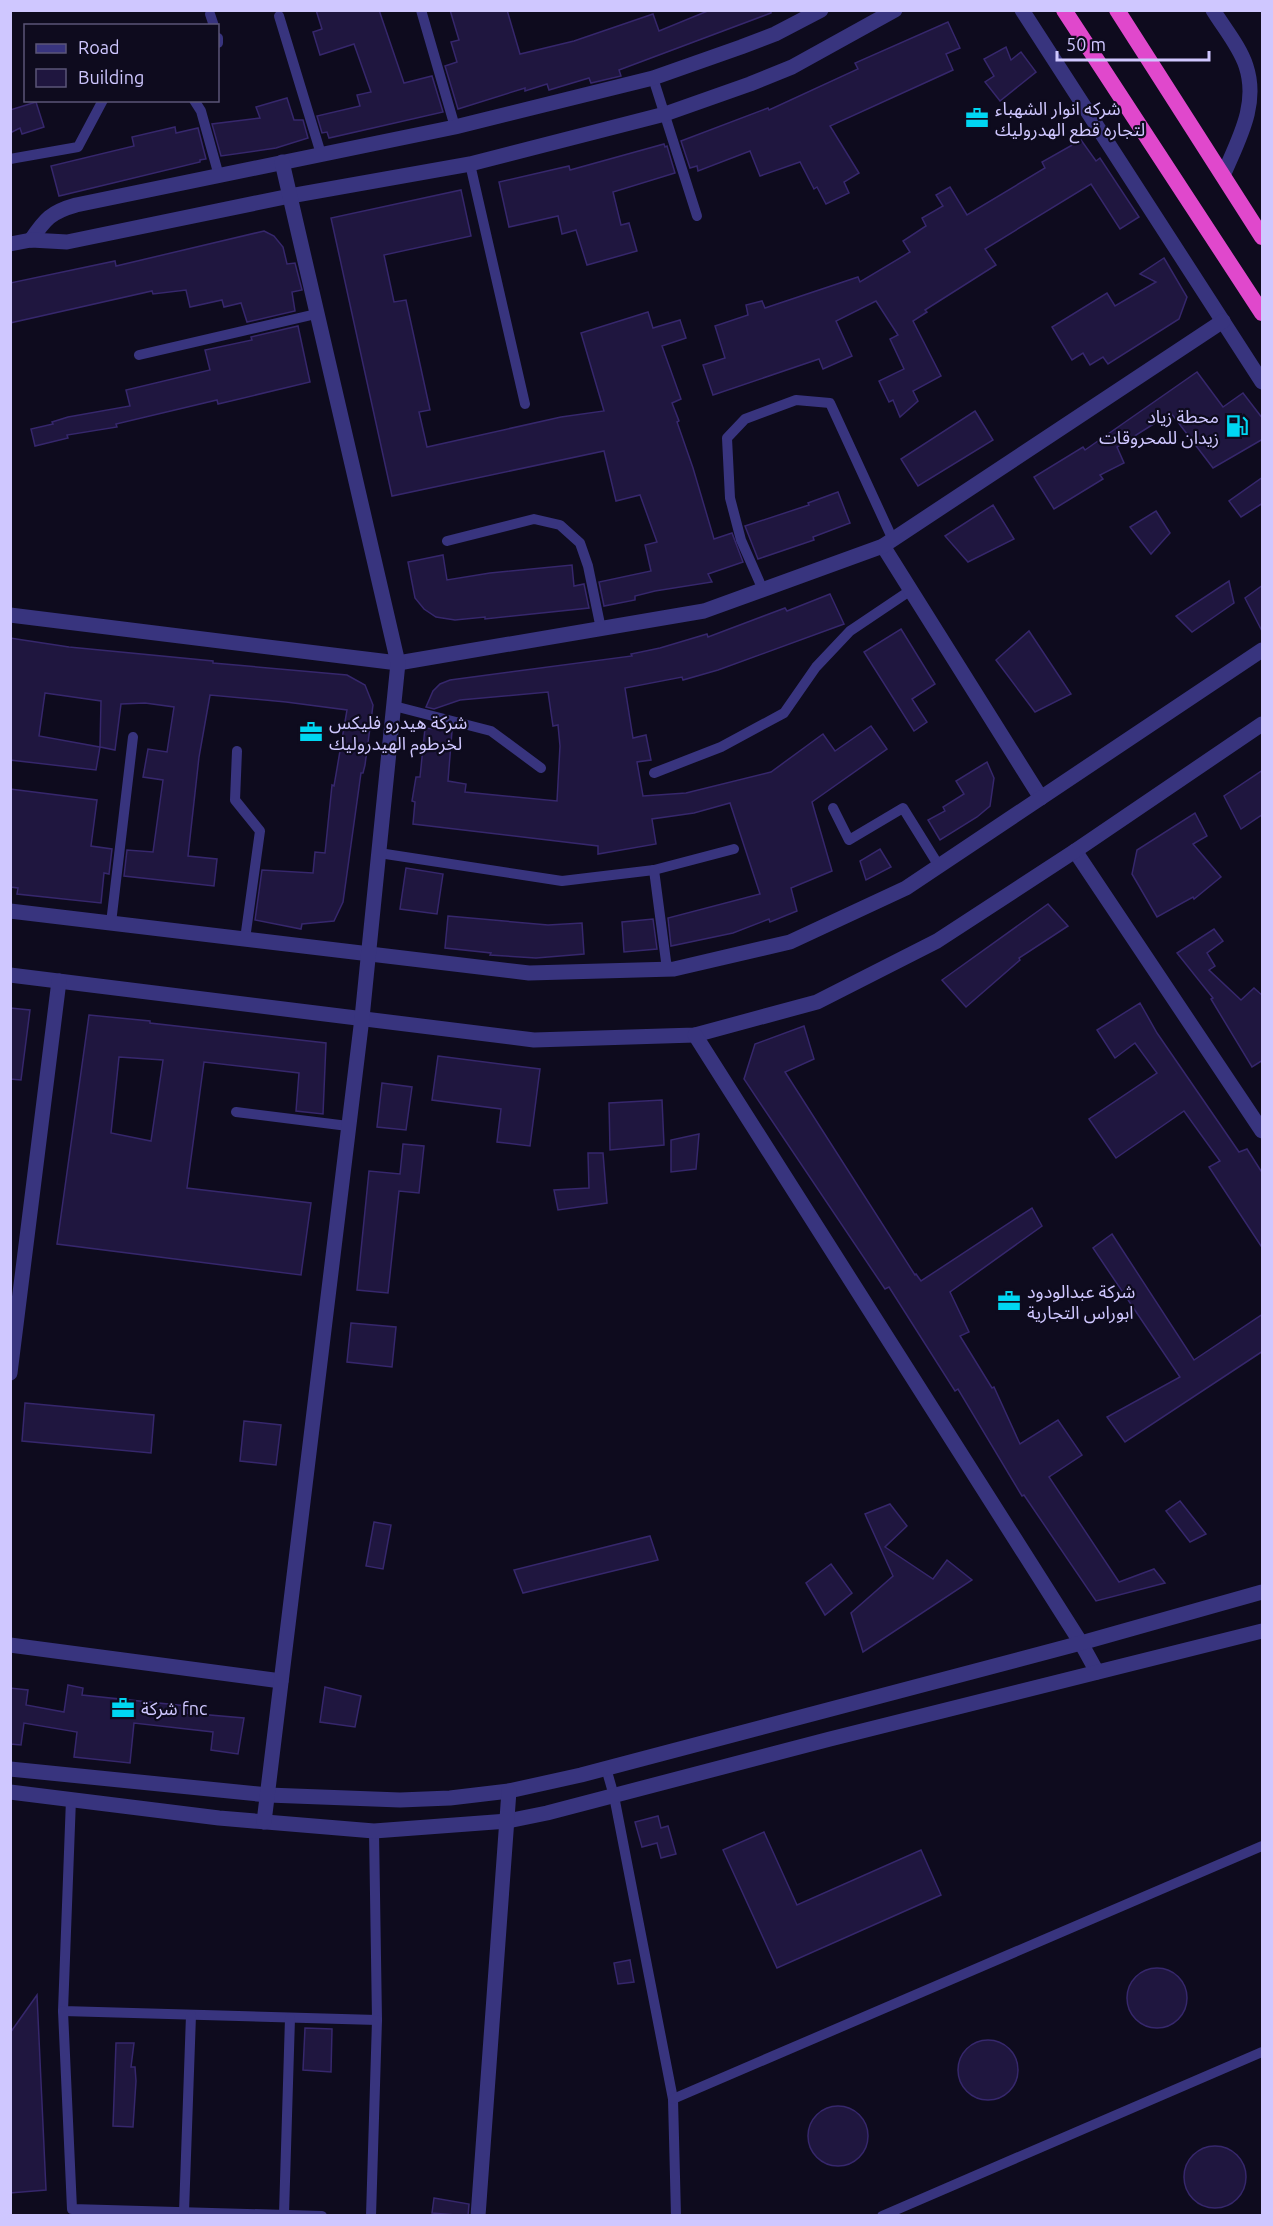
<svg xmlns="http://www.w3.org/2000/svg" width="1273" height="2226" font-family="Ubuntu,'Noto Sans Arabic',sans-serif">
<style>
.building{fill:#1f163f;stroke:#36276c;stroke-width:1.5;fill-rule:evenodd}
.lines{fill:none;stroke-linecap:round;stroke-linejoin:round}
.service{stroke:#38347e;stroke-width:10}
.minor{stroke:#38347e;stroke-width:15}
.trunk{stroke:#e048cc;stroke-width:16}
.labels{text-anchor:middle;dominant-baseline:central;stroke-width:4.5;stroke-linejoin:round;paint-order:stroke}
.poi-label{font-size:18px;fill:#cfc7ff;stroke:#0e0b1e;text-anchor:start}
</style>
<rect width="100%" height="100%" fill="#0e0b1e"/>
<g class="building">
<polygon points="316,10 379,10 404,83 432,76 443,112 329,138 327,132 322,133 317,116 360,106 357,95 371,92 354,44 320,55 313,32 322,29"/>
<polygon points="450,10 507,10 520,54 574,41 653,14 659,31 710,10 771,10 771,13 619,70 621,76 591,83 589,78 549,90 547,84 525,91 525,88 458,109 445,66 457,62 451,42 459,40"/>
<polygon points="948,22 960,48 946,54 953,70 830,126 859,173 844,182 849,193 826,204 817,187 814,189 800,162 760,176 750,151 698,171 697,166 690,168 681,141 768,108 769,110 858,69 855,63"/>
<polygon points="1006,47 1011,60 1021,52 1036,72 1000,101 985,82 994,76 984,59"/>
<polygon points="287,98 294,120 303,120 308,138 276,148 221,156 212,124 260,118 256,107"/>
<polygon points="36,102 44,127 22,134 20,128 10,133 10,110"/>
<polygon points="175,127 176,133 198,128 206,159 200,160 200,162 59,196 51,166 134,146 132,137"/>
<polygon points="1081,140 1096,161 1100,158 1139,217 1120,229 1091,184 985,249 996,265 925,310 927,312 913,321 941,376 913,391 918,401 900,417 893,400 889,402 879,381 904,369 890,339 898,335 876,301 836,321 852,356 823,369 819,359 713,395 703,365 725,358 715,326 748,315 746,305 762,301 765,308 858,277 860,282 910,252 903,241 926,226 922,218 943,206 936,195 950,187 967,215 1045,168 1042,162"/>
<polygon points="664,144 665,147 667,146 675,173 613,192 621,225 629,223 637,251 587,265 576,230 562,234 558,216 509,227 499,182 569,166 570,170"/>
<polygon points="461,190 471,236 384,255 394,302 406,300 430,410 419,412 427,447 561,417 604,411 581,333 648,312 653,328 680,320 686,338 662,346 681,399 672,403 679,421 677,422 693,468 714,539 732,533 743,562 708,574 712,582 655,591 635,596 635,600 604,606 599,582 651,571 645,545 657,542 640,495 616,501 604,451 392,496 331,218"/>
<polygon points="264,231 274,236 283,247 287,264 295,263 302,290 292,292 295,311 247,322 241,303 224,307 222,300 190,307 186,290 153,294 152,291 10,323 10,283 115,261 116,266"/>
<polygon points="1164,258 1187,297 1179,319 1108,364 1103,357 1090,365 1083,353 1072,360 1052,327 1107,293 1115,306 1156,282 1140,274"/>
<polygon points="298,326 310,382 218,404 217,400 116,424 117,427 67,435 68,438 35,446 31,429 53,424 52,422 68,417 130,406 126,390 210,370 205,350 252,340 251,337"/>
<polygon points="1197,372 1223,407 1243,393 1263,419 1263,439 1213,468 1171,413 1117,447 1124,463 1100,475 1103,479 1054,509 1034,477 1083,447 1085,450"/>
<polygon points="975,411 993,440 918,486 901,459"/>
<polygon points="1263,477 1263,503 1241,517 1229,501"/>
<polygon points="838,492 850,523 813,537 814,540 758,559 745,526 809,505 808,503"/>
<polygon points="993,505 1014,539 968,562 945,536"/>
<polygon points="1156,511 1170,533 1151,554 1130,527"/>
<polygon points="443,555 447,580 490,573 572,565 574,586 584,584 589,608 485,619 485,617 455,620 436,617 424,609 415,598 408,562"/>
<polygon points="1229,581 1234,603 1192,632 1176,616"/>
<polygon points="1263,585 1263,633 1245,598"/>
<polygon points="830,594 844,624 718,670 683,680 682,677 625,688 633,738 646,735 651,760 637,762 643,796 686,793 771,772 823,734 835,751 871,726 887,749 812,802 832,871 791,888 797,911 770,922 769,919 733,933 671,946 668,918 760,894 730,803 694,813 652,819 656,844 598,854 598,846 413,824 415,802 412,801 416,777 420,777 425,728 452,731 448,781 466,784 465,792 557,801 560,746 558,725 553,726 548,692 460,700 434,709 426,707 433,691 440,684 450,680 632,656 631,654 660,648 707,634 708,637 785,608 787,611"/>
<polygon points="901,629 935,684 912,699 927,722 914,731 864,652"/>
<polygon points="1029,631 1071,694 1035,712 996,660"/>
<path d="M 10,638 L 69,647 L 213,661 L 213,663 L 347,675 L 365,685 L 373,705 L 365,765 L 363,773 L 361,773 L 343,902 L 334,921 L 302,924 L 301,929 L 255,920 L 262,870 L 313,873 L 315,852 L 325,853 L 332,785 L 334,786 L 347,710 L 286,702 L 210,695 L 199,757 L 188,856 L 217,859 L 214,886 L 124,876 L 127,850 L 153,852 L 163,780 L 143,777 L 148,749 L 167,752 L 174,707 L 145,703 L 121,704 L 115,750 L 100,747 L 96,770 L 10,760 ZM 45,693 L 101,701 L 100,747 L 39,736 Z"/>
<polygon points="987,762 994,778 990,806 977,817 940,840 928,820 945,811 943,807 964,794 956,781"/>
<polygon points="1263,770 1263,814 1241,829 1224,796"/>
<polygon points="10,789 97,800 91,846 112,849 109,874 104,873 101,903 17,894 18,888 10,887"/>
<polygon points="1195,813 1207,836 1193,844 1221,877 1194,899 1193,897 1157,917 1132,874 1137,850"/>
<polygon points="880,849 891,867 866,880 860,861"/>
<polygon points="406,868 443,874 437,914 400,909"/>
<polygon points="1048,904 1068,926 1019,958 1020,960 966,1007 942,980"/>
<polygon points="448,916 548,925 582,923 584,954 536,958 490,955 491,953 445,948"/>
<polygon points="653,919 657,949 624,952 622,922"/>
<polygon points="1214,929 1223,941 1207,953 1215,966 1209,970 1241,1000 1254,988 1263,996 1263,1060 1252,1067 1211,999 1213,998 1177,953"/>
<polygon points="1140,1003 1157,1033 1239,1152 1247,1149 1263,1174 1263,1249 1209,1167 1220,1161 1184,1111 1116,1158 1089,1119 1157,1073 1135,1043 1115,1058 1097,1030"/>
<polygon points="10,1008 30,1010 21,1080 10,1079"/>
<path d="M 89,1015 L 150,1021 L 150,1023 L 326,1043 L 323,1114 L 296,1111 L 299,1073 L 204,1062 L 187,1188 L 311,1203 L 301,1275 L 57,1244 ZM 119,1057 L 163,1060 L 151,1141 L 111,1133 Z"/>
<polygon points="804,1026 814,1059 785,1072 915,1275 916,1274 921,1281 1032,1208 1042,1226 950,1292 969,1332 960,1336 992,1388 994,1387 1020,1444 1058,1420 1082,1455 1049,1477 1119,1582 1154,1569 1165,1583 1096,1601 1024,1495 1022,1496 958,1389 955,1391 889,1287 885,1289 744,1079 755,1044"/>
<polygon points="438,1056 540,1069 530,1146 497,1142 501,1109 432,1100"/>
<polygon points="382,1083 412,1087 406,1130 377,1127"/>
<polygon points="662,1100 664,1145 610,1150 609,1103"/>
<polygon points="699,1134 696,1169 671,1172 671,1140"/>
<polygon points="403,1144 424,1146 419,1193 399,1191 388,1293 357,1290 369,1171 400,1174"/>
<polygon points="588,1153 603,1153 607,1203 558,1210 554,1190 589,1188"/>
<polygon points="1112,1234 1194,1360 1263,1314 1263,1351 1125,1442 1107,1417 1180,1377 1093,1248"/>
<polygon points="351,1323 396,1327 392,1367 347,1362"/>
<polygon points="25,1403 154,1415 151,1453 22,1441"/>
<polygon points="244,1421 281,1425 276,1465 240,1461"/>
<polygon points="1180,1501 1206,1534 1190,1542 1166,1511"/>
<polygon points="890,1504 907,1526 885,1547 933,1579 947,1560 972,1580 863,1652 851,1613 893,1576 865,1514"/>
<polygon points="374,1522 391,1525 383,1569 366,1566"/>
<polygon points="650,1536 658,1560 523,1593 514,1570"/>
<polygon points="831,1564 852,1593 825,1615 806,1583"/>
<polygon points="68,1685 83,1688 82,1695 187,1706 187,1713 244,1718 238,1754 211,1750 213,1732 134,1723 130,1763 74,1757 77,1732 24,1723 21,1745 10,1744 10,1688 28,1690 26,1705 64,1712"/>
<polygon points="325,1687 361,1696 355,1727 320,1722"/>
<polygon points="658,1816 661,1828 668,1826 676,1854 661,1858 657,1843 642,1847 635,1822"/>
<polygon points="764,1832 797,1905 921,1850 941,1895 777,1968 723,1850"/>
<polygon points="630,1960 634,1982 618,1984 614,1963"/>
<circle cx="1157" cy="1998" r="30"/>
<polygon points="37,1995 46,2190 10,2193 10,2033"/>
<polygon points="305,2028 332,2029 331,2072 303,2070"/>
<circle cx="988" cy="2070" r="30"/>
<polygon points="116,2043 134,2043 131,2067 135,2067 136,2081 133,2127 113,2126"/>
<circle cx="838" cy="2136" r="30"/>
<circle cx="1215" cy="2177" r="31"/>
<polygon points="434,2198 469,2204 468,2216 432,2213"/>
</g>
<g class="lines">
<g class="service">
<polyline points="421,10 455,127"/>
<polyline points="210,14 214,26"/>
<polyline points="279,16 321,154"/>
<polyline points="218,38 218,43"/>
<polyline points="653,78 697,216"/>
<polyline points="194,100 201,111 219,176"/>
<polyline points="10,159 78,147 103,100"/>
<polyline points="470,164 525,404"/>
<polyline points="139,355 316,314"/>
<polyline points="447,541 534,519 560,525 580,543 588,566 601,629"/>
<polyline points="763,590 741,540 730,498 727,438 745,419 796,400 830,403 893,540"/>
<polyline points="394,706 491,731 541,768"/>
<polyline points="237,751 235,800 260,831 245,939"/>
<polyline points="654,773 721,747 784,713 816,667 850,631 911,590"/>
<polyline points="833,808 849,840 903,808 939,866"/>
<polyline points="379,853 562,881 654,870 734,849"/>
<polyline points="654,870 667,969"/>
<polyline points="111,923 133,737"/>
<polyline points="236,1112 348,1126"/>
<polyline points="606,1768 614,1796 673,2099 676,2216"/>
<polyline points="71,1799 63,2011 377,2020 374,1831"/>
<polyline points="63,2011 72,2209 322,2216"/>
<polyline points="673,2099 1262,1846"/>
<polyline points="184,2212 191,2015"/>
<polyline points="284,2214 290,2018"/>
<polyline points="371,2216 377,2020"/>
<polyline points="882,2216 1262,2052"/>
</g>
<g class="minor">
<polyline points="1022,10 1262,382"/>
<path d="M 1213,10 C 1224,28 1240,47 1246,66 C 1259,105 1238,140 1223,176"/>
<path d="M 31,240 C 45,219 51,212 76,205 L 455,127 L 653,78 L 741,47 L 775,34 L 821,10"/>
<polyline points="10,244 31,240 67,242 290,196 470,164 665,114 750,84 792,67 895,10"/>
<polyline points="883,546 1041,798"/>
<polyline points="10,615 398,663 704,611 883,546 1223,321"/>
<polyline points="1075,851 1262,1131"/>
<polyline points="10,911 529,973 674,969 790,942 906,888 1262,650"/>
<polyline points="10,975 534,1040 695,1035 817,1002 937,941 1075,851 1262,724"/>
<polyline points="695,1035 1081,1643 1097,1672"/>
<polyline points="10,1373 59,981"/>
<polyline points="10,1645 281,1681"/>
<polyline points="10,1769 268,1795 400,1800 450,1798 509,1791 581,1775 1081,1643 1262,1592"/>
<polyline points="10,1792 219,1818 374,1831 508,1821 547,1813 830,1739 1262,1631"/>
<polyline points="264,1822 362,1018 398,663 282,162"/>
<polyline points="478,2216 509,1791"/>
</g>
<g class="trunk">
<polyline points="1064,10 1262,313"/>
<polyline points="1117,10 1262,237"/>
</g>
</g>
<defs>
<g id="office-bare" transform="scale(1.8)"><path d="M-6-3h4V-5.5h4V-3h4V5H-6ZM-1-4.5V-3h2v-1.5ZM-6 0V1H6V0Z" fill="#00d6f2" stroke="#0e0b1e" stroke-width="2.5" paint-order="stroke"/></g>
<g id="fuel-bare" transform="scale(1.8)"><path d="M-5.5-6h7V0h2V4h1.3V-2.5L3-4.5l.8-.8L6-3V5H2.5V1h-1V6h-7ZM-4.2-4.7v3.2H.2V-4.7Z" fill="#00d6f2" stroke="#0e0b1e" stroke-width="2.5" paint-order="stroke"/></g>
</defs>
<g fill-rule="evenodd">
<use href="#office-bare" x="977" y="118"/>
<use href="#fuel-bare" x="1237" y="426"/>
<use href="#office-bare" x="311" y="732"/>
<use href="#office-bare" x="1009" y="1301"/>
<use href="#office-bare" x="123" y="1708"/>
</g>
<g class="labels">
<g class="poi-label">
<text x="995" y="108">شركه انوار الشهباء<tspan x="995" dy="21">لتجاره قطع الهدروليك</tspan></text>
<text x="1219" y="416" text-anchor="end">محطة زياد<tspan x="1219" dy="21">زيدان للمحروقات</tspan></text>
<text x="329" y="722">شركة هيدرو فليكس<tspan x="329" dy="21">لخرطوم الهيدروليك</tspan></text>
<text x="1027" y="1291">شركة عبدالودود<tspan x="1027" dy="21">ابوراس التجارية</tspan></text>
<text x="141" y="1708">شركة fnc</text>
</g>
</g>
<rect width="1273" height="2226" fill="none" stroke="#cfc7ff" stroke-width="24"/>
<rect x="24" y="24" width="195" height="78" fill="#0e0b1e" stroke="#5b5678" stroke-width="1.5"/>
<rect x="36" y="44" width="30" height="9" fill="#38347e" stroke="#5b5678" stroke-width="1.5"/>
<text x="78" y="54" font-size="18" fill="#cfc7ff">Road</text>
<rect x="36" y="69" width="30" height="18" fill="#1f163f" stroke="#5b5678" stroke-width="1.5"/>
<text x="78" y="84" font-size="18" fill="#cfc7ff">Building</text>
<path d="M1057 51v9h152v-9" fill="none" stroke="#cfc7ff" stroke-width="3"/>
<text x="1066" y="51" font-size="18" fill="#cfc7ff" stroke="#0e0b1e" stroke-width="4.5" paint-order="stroke">50 m</text>
</svg>
